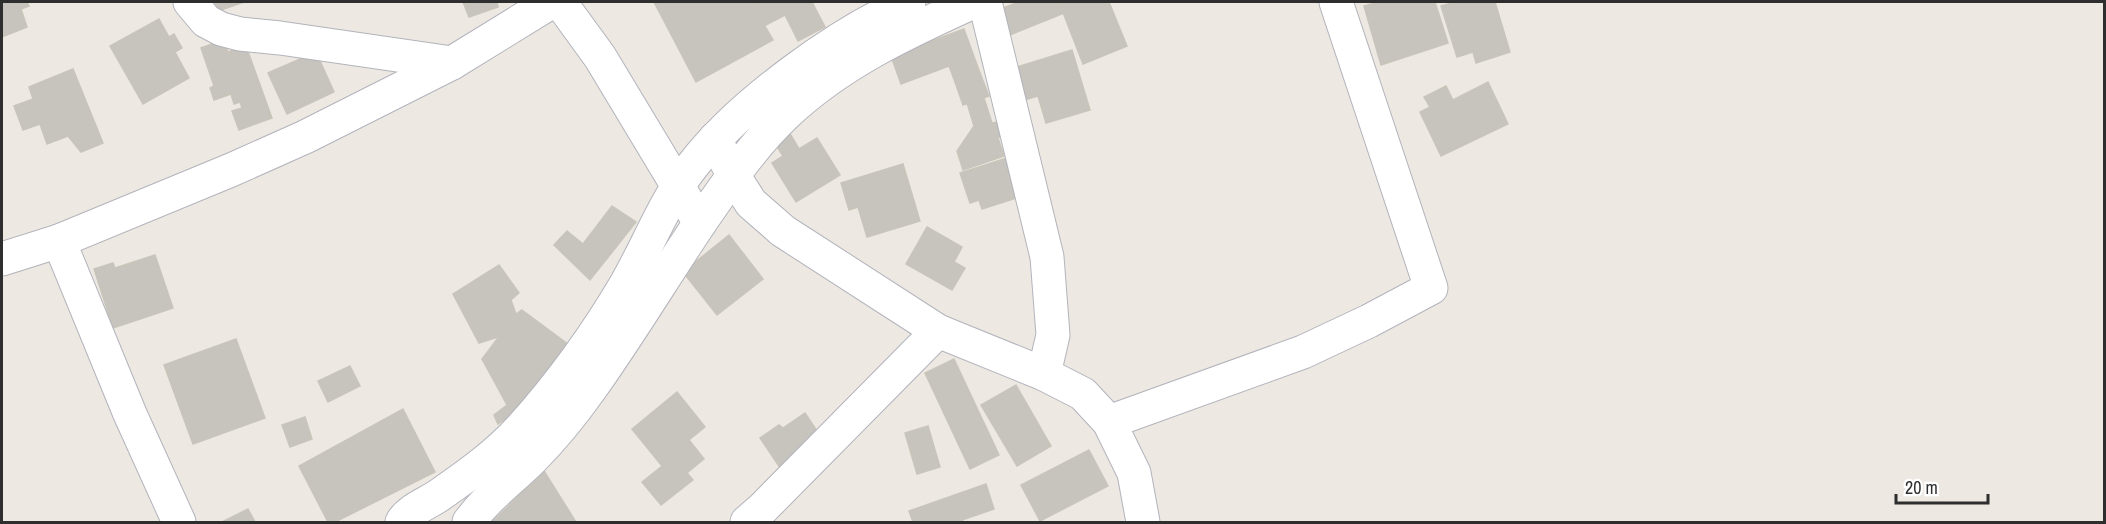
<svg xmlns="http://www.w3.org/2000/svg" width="2106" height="524" font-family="'Archivo Narrow',sans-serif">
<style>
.building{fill:#c7c3bd;stroke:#c9c5bb;stroke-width:1.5}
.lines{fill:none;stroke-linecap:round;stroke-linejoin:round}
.minor-casing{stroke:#b2b3bc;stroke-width:35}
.secondary-casing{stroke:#b2b3bc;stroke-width:35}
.minor{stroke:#fff;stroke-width:33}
.secondary{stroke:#fff;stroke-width:33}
</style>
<rect width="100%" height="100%" fill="#ede9e2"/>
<g class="building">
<polygon points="2,2 27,2 29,6 21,9 27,27 2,37"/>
<polygon points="215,2 244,2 218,11"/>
<polygon points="463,2 497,2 498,7 469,17"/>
<polygon points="654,2 751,2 773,40 696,82"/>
<polygon points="751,2 812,2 825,27 798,41 785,15 764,26"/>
<polygon points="1019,2 1059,2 1064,13 1005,37 995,11"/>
<polygon points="1059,2 1109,2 1127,46 1083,64"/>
<polygon points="1378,2 1435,2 1448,43 1381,65 1364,6"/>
<polygon points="1455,2 1495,2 1510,52 1476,63 1473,52 1457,57 1441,6"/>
<polygon points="159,19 169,37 174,34 182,48 175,52 189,78 143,104 110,46"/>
<polygon points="964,29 980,73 955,82 949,66 901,84 891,56"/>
<polygon points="223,40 228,52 246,46 272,118 239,130 232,111 242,108 240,102 234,104 231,94 214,100 210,88 214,86 201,48"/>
<polygon points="1072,50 1090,110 1046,123 1038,96 1024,100 1014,68"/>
<polygon points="316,52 334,92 287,114 268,73"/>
<polygon points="73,69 103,143 81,152 68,136 47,144 40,124 23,130 14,106 33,99 29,87"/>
<polygon points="980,73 989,96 963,105 955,82"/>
<polygon points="1488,82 1508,124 1441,156 1420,112 1430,107 1424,97 1446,86 1453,100"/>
<polygon points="984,98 992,123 997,122 1002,136 998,138 1004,156 963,170 957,151 974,126 967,103"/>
<polygon points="789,132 799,149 817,138 840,175 796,202 772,163 783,156 774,142"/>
<polygon points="1010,157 1023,196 982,209 979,200 970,203 960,173"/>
<polygon points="903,164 920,221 867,237 858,207 849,210 841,183"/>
<polygon points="612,206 636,222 590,280 554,245 567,231 583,244"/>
<polygon points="927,227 962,247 954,262 965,268 952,290 906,264"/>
<polygon points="729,235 763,279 717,315 683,272"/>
<polygon points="155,255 173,308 113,328 94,269 113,263 115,268"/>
<polygon points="499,265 519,293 511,300 516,314 498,337 479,343 453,294"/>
<polygon points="522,310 569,345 516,411 498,424 494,415 507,405 482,359 516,314"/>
<polygon points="236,339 265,418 193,444 164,365"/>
<polygon points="954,359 999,455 970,469 925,373"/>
<polygon points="350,366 360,386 328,402 318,381"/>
<polygon points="1016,385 1051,446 1017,466 981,405"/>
<polygon points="677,392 705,427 689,440 704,459 687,473 693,480 661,505 642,482 662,466 632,429"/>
<polygon points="403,409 435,472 335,522 328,522 299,466"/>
<polygon points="805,413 821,437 783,472 760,438 779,425 783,428"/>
<polygon points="305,417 312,439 290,447 282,425"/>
<polygon points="928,426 940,467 917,474 905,433"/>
<polygon points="1089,450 1108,486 1040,521 1021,485"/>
<polygon points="544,471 576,522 492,522"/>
<polygon points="986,484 994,509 962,520 963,522 913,522 909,511"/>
<polygon points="248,509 255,522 222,522"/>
</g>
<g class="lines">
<g class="minor-casing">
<g id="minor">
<polyline points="190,2 206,21 221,29 240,34 280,38 452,63"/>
<polyline points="560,2 600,57 700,223"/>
<polyline points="985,2 1047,257 1053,335 1044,374"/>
<polyline points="715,139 733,175 751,203 783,231 938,331 1044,374 1083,394 1109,422 1134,473 1143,522"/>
<polyline points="59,241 130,414 179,522"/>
<polyline points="2,259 59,241 231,170 305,137 452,63 551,2"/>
<polyline points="1109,422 1303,352 1369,321 1431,288 1336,2"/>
<polyline points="747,522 762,509 938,331"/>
</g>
</g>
<g class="secondary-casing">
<g id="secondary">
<path d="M 402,522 C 409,510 426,504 438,496 C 468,475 498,454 522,427 C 562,382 596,335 626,284 C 649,244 665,200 693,165 C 741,103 838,33 909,2"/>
<path d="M 469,522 C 487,497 511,480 533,458 C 554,437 574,412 591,388 C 631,332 666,273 704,217 C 729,181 754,144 786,114 C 840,63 907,32 973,2"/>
</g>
</g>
<use href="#minor" class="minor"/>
<use href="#secondary" class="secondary"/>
</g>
<rect width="2106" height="524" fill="none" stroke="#2e2e2e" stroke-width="6"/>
<path d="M1896 494v9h92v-9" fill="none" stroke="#2e2e2e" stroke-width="3"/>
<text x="1905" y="494" font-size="18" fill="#2e2e2e" stroke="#ffffff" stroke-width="4.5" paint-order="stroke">20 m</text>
</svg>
